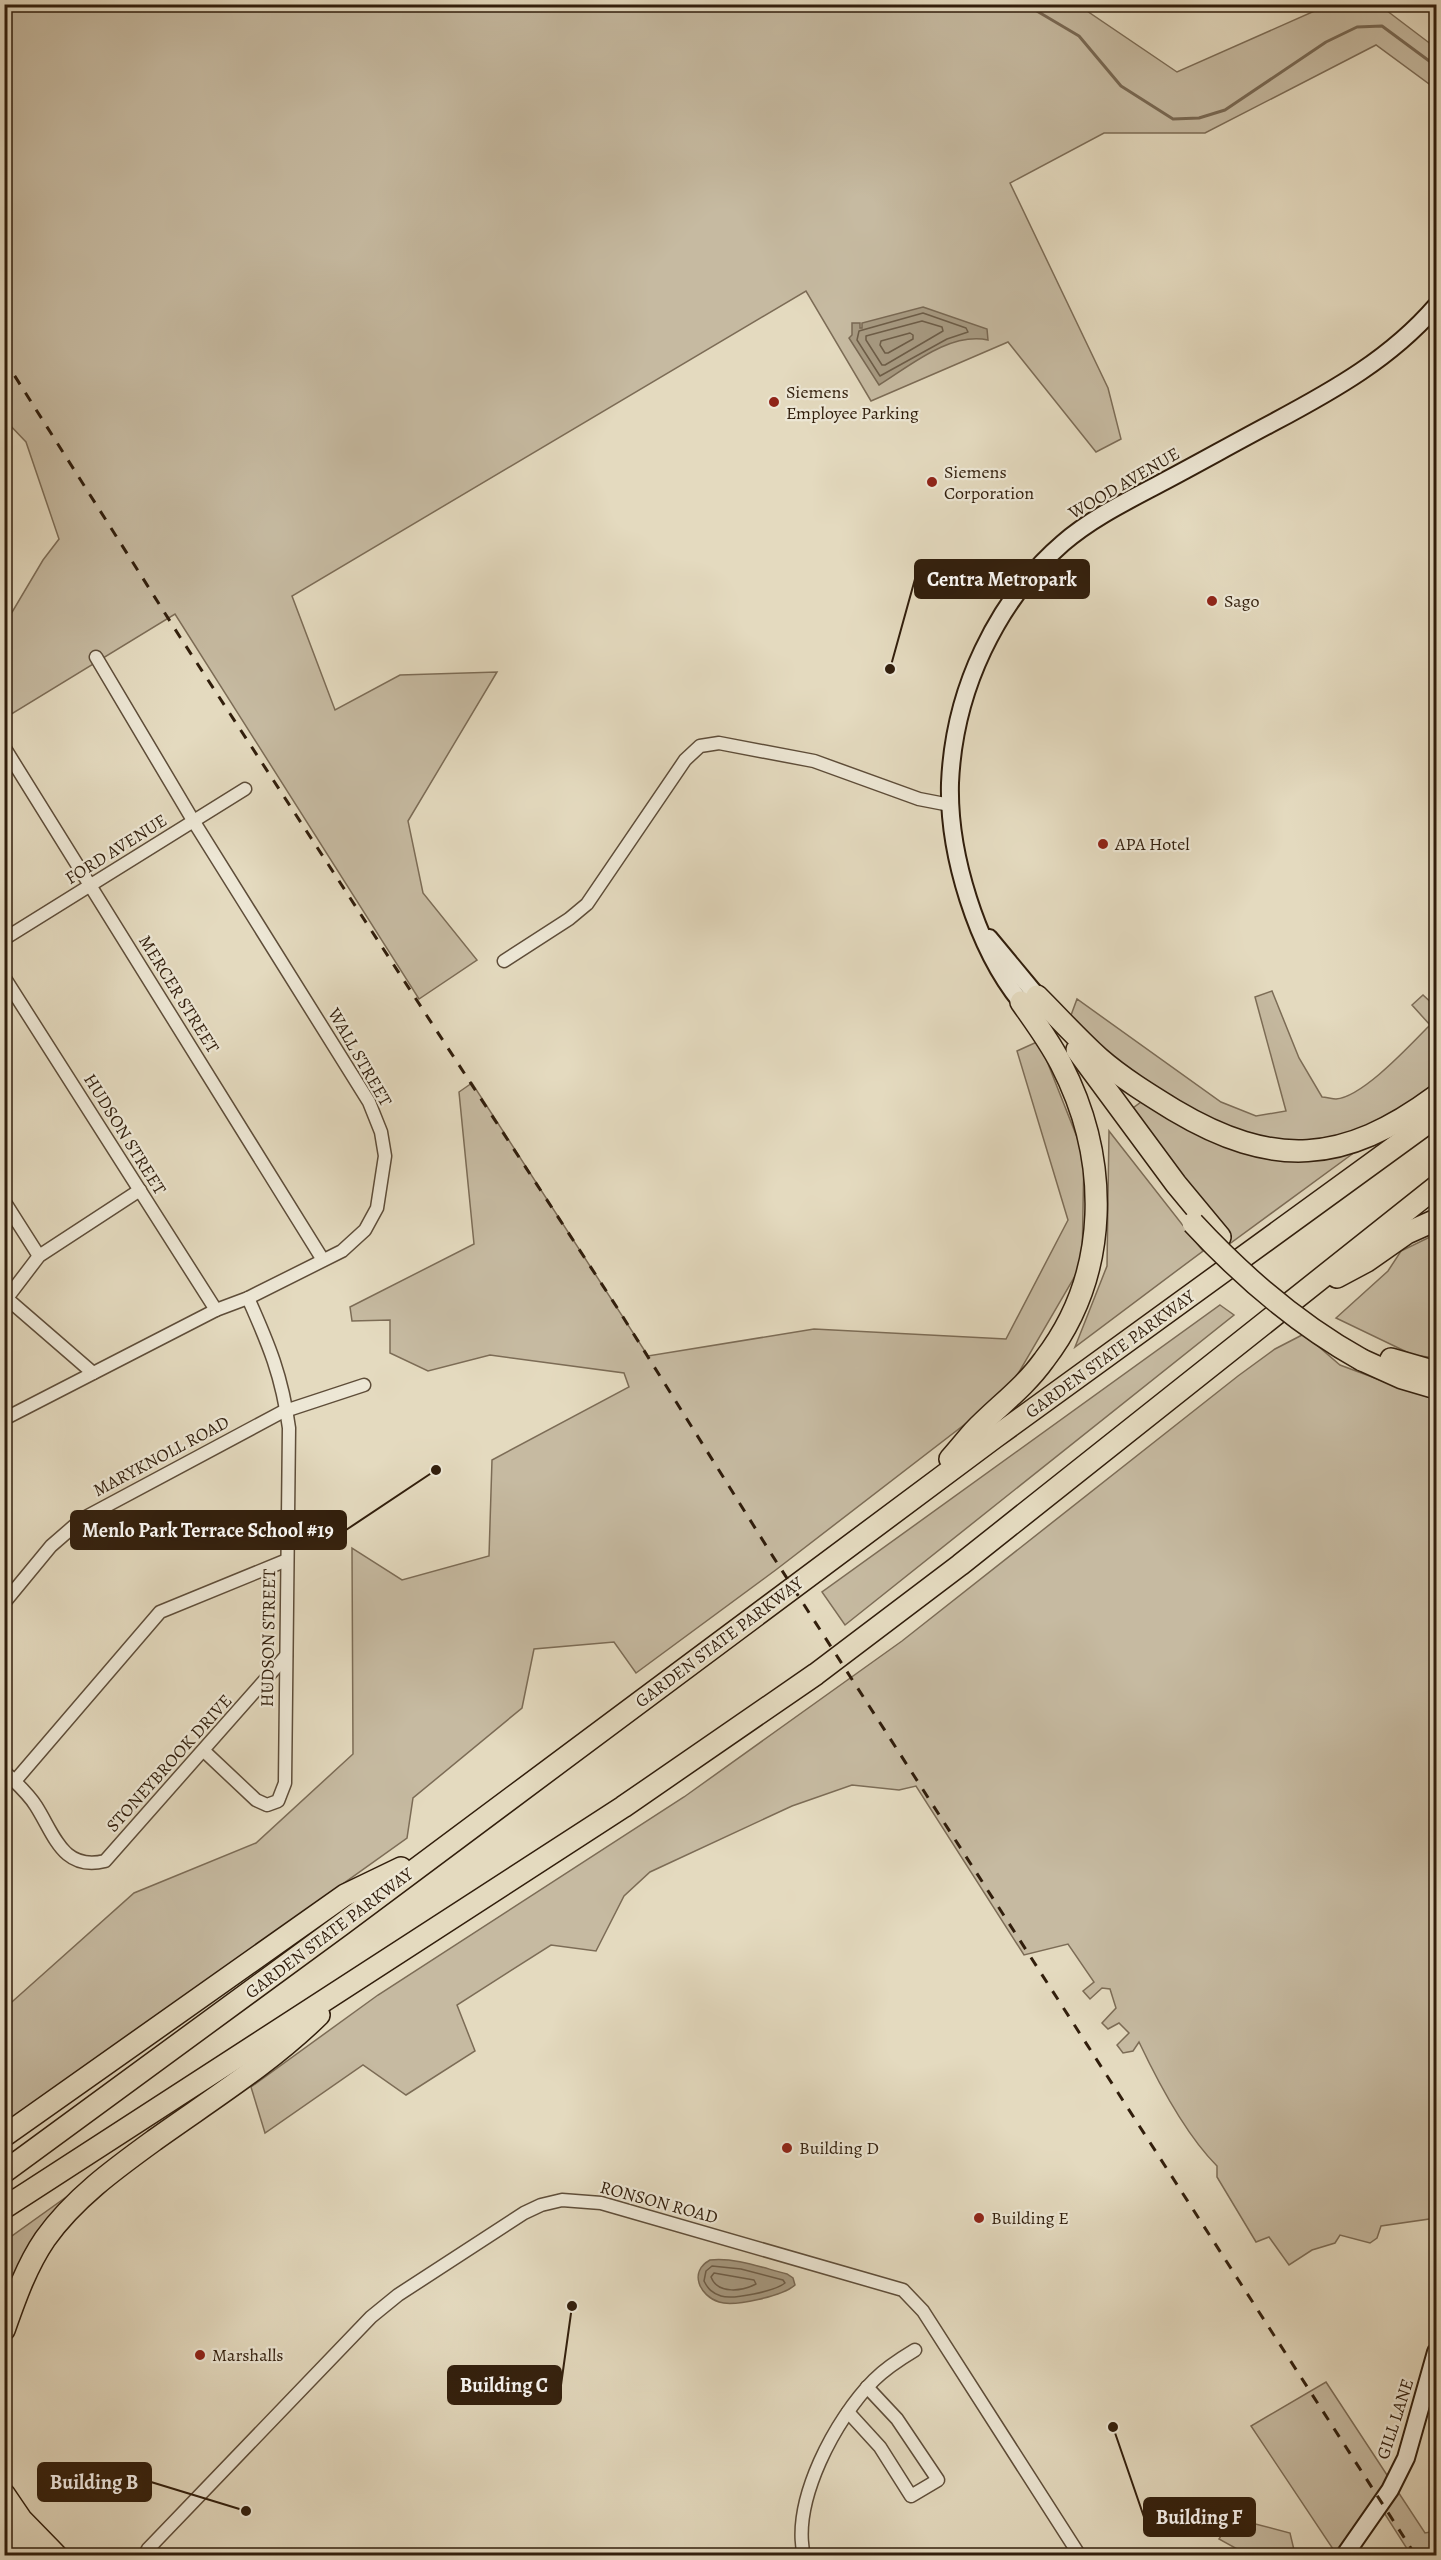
<svg xmlns="http://www.w3.org/2000/svg" width="1441" height="2560" font-family="Alegreya,serif">
<style>
.green{fill:#c6baa1;stroke:#7c6c56;stroke-width:1.5}
.water{fill:#a79a82;stroke:#786853;stroke-width:1.5}
.lines{fill:none;stroke-linecap:round;stroke-linejoin:round}
.shore{stroke:#6c5c47;stroke-width:1.5}
.stream{stroke:#786853;stroke-width:3}
.street-casing{stroke:#5e4d39;stroke-width:15}
.secondary-casing{stroke:#311e0c;stroke-width:20}
.highway-casing{stroke:#311e0c;stroke-width:24}
.street{stroke:#ede7d5;stroke-width:12}
.secondary{stroke:#ede7d5;stroke-width:16}
.highway{stroke:#e4dabf;stroke-width:21}
.rail{stroke:#311e0c;stroke-width:3;stroke-dasharray:10 10;stroke-linecap:butt}
.highway-bridge-casing{stroke:#311e0c;stroke-width:24;stroke-linecap:butt}
.highway-bridge{stroke:#e4dabf;stroke-width:21}
.poi-dot{fill:#8f2418;stroke:#ede7d5;stroke-width:2}
.labels{text-anchor:middle;dominant-baseline:central;stroke-width:4.5;stroke-linejoin:round;paint-order:stroke}
.poi-label{font-size:18px;fill:#311e0c;stroke:#ede7d5;text-anchor:start}
.street-label{font-size:18px;fill:#311e0c;stroke:#ede7d5}
.leader{fill:none;stroke:#311e0c;stroke-width:2}
.callout-dot{fill:#311e0c;stroke:#ede7d5;stroke-width:2}
.callout{fill:#311e0c;stroke:#311e0c;stroke-width:2}
.callout-label{font-size:20px;text-anchor:middle;font-weight:bold;fill:#fff}
</style>
<rect width="100%" height="100%" fill="#e4dabf"/>
<filter id="stains"><feTurbulence type="fractalNoise" baseFrequency=".00333" numOctaves="4"/><feColorMatrix values="0 0 0 0 .2 0 0 0 0 .09 0 0 0 0 .02 0 0 0 .5 -.17"/></filter>
<radialGradient id="worn" r=".72"><stop offset=".6" stop-color="#630" stop-opacity="0"/><stop offset="1" stop-color="#630" stop-opacity=".3"/></radialGradient>
<g class="green">
<polygon points="1378,4 1436,48 1436,89 1376,45 1205,133 1104,133 1010,183 1108,388 1121,439 1096,452 1008,342 871,401 806,291 292,596 335,710 400,675 497,672 408,821 423,893 477,960 419,999 175,614 5,718 5,624 43,560 59,539 26,442 5,420 5,5 1078,5 1177,72 1328,5"/>
<path d="M 1272,991 L 1299,1058 L 1322,1097 C 1326,1097 1332,1099 1336,1099 C 1363,1097 1411,1044 1430,1025 L 1412,1005 L 1423,995 L 1436,1007 L 1436,1096 L 1354,1142 L 1355,1152 L 1228,1245 L 1125,1114 L 1149,1096 L 1067,1026 L 1077,999 L 1221,1102 L 1256,1116 L 1286,1111 L 1255,997 Z"/>
<polygon points="1039,1041 1084,1155 1082,1264 1008,1391 777,1569 636,1673 614,1642 534,1649 522,1708 413,1798 407,1838 5,2125 4,2009 134,1893 256,1843 353,1754 352,1548 402,1580 489,1556 492,1460 629,1387 624,1373 490,1355 428,1371 390,1353 390,1320 352,1321 350,1307 474,1244 459,1092 472,1083 648,1356 814,1329 1006,1339 1068,1220 1017,1051"/>
<polygon points="1109,1131 1203,1251 1075,1347 1107,1266"/>
<polygon points="1436,1234 1436,1358 1413,1355 1336,1318 1388,1271 1401,1251"/>
<polygon points="1220,1305 1234,1315 845,1625 822,1592"/>
<path d="M 1304,1334 L 1340,1365 L 1399,1387 L 1436,1397 L 1436,2218 L 1381,2226 L 1377,2238 L 1370,2243 L 1340,2235 L 1335,2243 L 1312,2250 L 1289,2265 L 1269,2237 L 1256,2242 L 1217,2177 L 1217,2166 C 1187,2136 1157,2080 1139,2042 L 1133,2051 L 1123,2053 L 1117,2045 L 1129,2033 L 1119,2023 L 1108,2029 L 1102,2023 L 1116,2008 L 1110,1989 L 1102,1988 L 1090,1999 L 1083,1991 L 1094,1982 L 1068,1944 L 1024,1955 L 916,1786 L 899,1790 L 852,1785 L 792,1806 L 650,1872 L 624,1896 L 596,1951 L 551,1945 L 457,2005 L 475,2051 L 406,2095 L 363,2065 L 265,2133 L 251,2087 L 378,1995 L 684,1797 L 902,1641 L 1238,1376 L 1275,1349 Z"/>
<polygon points="76,2190 11,2280 5,2305 5,2241"/>
<polygon points="1326,2382 1425,2533 1436,2531 1436,2555 1411,2555 1376,2500 1337,2555 1251,2426"/>
<polygon points="1232,2518 1290,2533 1294,2550 1291,2555 1248,2555 1219,2539"/>
</g>
<g class="water">
<path d="M 923,307 L 987,329 L 988,340 C 949,332 910,366 879,385 L 849,338 L 852,335 L 852,323 L 860,323 L 860,328 L 862,328 L 862,323 Z"/>
<path d="M 710,2260 C 735,2257 763,2268 787,2274 L 793,2278 L 795,2285 C 783,2296 734,2307 719,2302 C 700,2296 688,2272 710,2260 Z"/>
</g>
<g class="lines">
<g class="shore">
<polygon points="923,313 966,328 968,332 947,339 880,376 857,340 859,331"/>
<polygon points="922,321 942,327 943,331 885,365 882,365 866,340 866,336"/>
<polygon points="910,333 913,335 913,339 888,353 885,353 880,345 881,341"/>
<path d="M 712,2266 L 741,2269 L 783,2280 L 785,2283 C 775,2291 733,2300 721,2296 C 712,2293 708,2289 704,2281 L 706,2271 Z"/>
<path d="M 714,2273 L 754,2280 L 756,2284 C 743,2291 718,2295 711,2277 Z"/>
</g>
<polyline class="stream" points="1025,4 1079,36 1121,86 1173,119 1199,118 1225,110 1326,42 1357,27 1382,26 1436,66"/>
<g class="street-casing">
<g id="street">
<polyline points="4,747 323,1260"/>
<polyline points="4,939 245,789"/>
<polyline points="504,961 569,919 587,904 685,760 700,746 719,743 814,761 919,799 950,805"/>
<polyline points="4,977 216,1310"/>
<polyline points="4,1201 39,1256"/>
<polyline points="4,1296 93,1373"/>
<polyline points="7,1298 39,1256 140,1190"/>
<polyline points="4,1419 216,1310 248,1298 342,1251 365,1230 377,1208 385,1156 381,1132 369,1102 194,822 96,657"/>
<polyline points="4,1603 51,1546 82,1519 282,1412 364,1385"/>
<path d="M 204,1751 L 256,1800 L 267,1805 L 278,1801 L 285,1783 L 289,1428 C 282,1376 269,1345 248,1298"/>
<path d="M 4,1771 C 15,1782 28,1793 36,1806 C 55,1836 63,1871 105,1861 L 286,1656"/>
<polyline points="15,1781 160,1612 287,1560"/>
<polyline points="848,2412 880,2447 911,2496 938,2480 897,2419 867,2387"/>
<polyline points="144,2556 148,2549 371,2317 398,2295 524,2213 541,2205 562,2200 601,2203 903,2290 923,2311 1080,2556"/>
<path d="M 804,2556 C 791,2501 836,2418 874,2380 C 886,2368 900,2359 915,2350"/>
</g>
</g>
<g class="secondary-casing">
<g id="secondary">
<polyline points="989,938 1037,996"/>
<path d="M 1021,1002 C 977,948 948,854 950,783 C 952,737 963,692 983,650 C 1003,608 1028,573 1063,543 C 1092,518 1127,501 1161,483 C 1199,463 1236,442 1274,422 C 1334,390 1391,358 1436,306"/>
<polyline points="1344,2556 1390,2490 1406,2458 1436,2352"/>
</g>
</g>
<g class="highway-casing">
<g id="highway">
<path d="M 1037,996 C 1058,1017 1077,1038 1099,1058 C 1122,1078 1148,1094 1174,1110 C 1273,1169 1344,1164 1436,1096"/>
<polyline points="1077,1050 1176,1184 1220,1237"/>
<polyline points="1337,1277 1367,1261 1407,1233 1436,1220"/>
<polyline points="1391,1359 1436,1372"/>
<polyline points="1362,1360 1402,1378 1436,1388"/>
<path d="M 950,1459 C 958,1450 966,1440 974,1431 C 997,1407 1024,1388 1044,1360 C 1111,1273 1110,1159 1061,1064 C 1050,1042 1035,1022 1021,1002"/>
<polyline points="4,2136 345,1895 401,1868"/>
<polyline points="4,2172 341,1925 994,1438 1436,1117"/>
<polyline points="4,2208 623,1807 816,1674 960,1565 1436,1187"/>
<path d="M 4,2330 C 15,2299 26,2267 45,2239 C 74,2198 116,2168 156,2139 C 212,2099 270,2063 319,2015"/>
<polyline points="4,2494 21,2519 57,2556"/>
<polyline points="4,2523 28,2545"/>
<polyline points="4,2550 10,2556"/>
</g>
</g>
<use href="#street" class="street"/>
<use href="#secondary" class="secondary"/>
<use href="#highway" class="highway"/>
<polyline class="rail" points="4,359 180,637 618,1309 772,1555 1416,2556"/>
<g class="highway-bridge-casing">
<path id="highway-bridge" d="M 1193,1223 C 1243,1277 1297,1324 1362,1360"/>
</g>
<use href="#highway-bridge" class="highway-bridge"/>
</g>
<g class="poi-dot">
<circle cx="774" cy="402" r="6"/>
<circle cx="932" cy="482" r="6"/>
<circle cx="1212" cy="601" r="6"/>
<circle cx="1103" cy="844" r="6"/>
<circle cx="787" cy="2148" r="6"/>
<circle cx="979" cy="2218" r="6"/>
<circle cx="200" cy="2355" r="6"/>
</g>
<g class="labels">
<g class="poi-label">
<text x="786" y="392">Siemens<tspan x="786" dy="21">Employee Parking</tspan></text>
<text x="944" y="472">Siemens<tspan x="944" dy="21">Corporation</tspan></text>
<text x="1224" y="601">Sago</text>
<text x="1115" y="844">APA Hotel</text>
<text x="799" y="2148">Building D</text>
<text x="991" y="2218">Building E</text>
<text x="212" y="2355">Marshalls</text>
</g>
<g class="street-label">
<text transform="translate(1124 483) rotate(-30)">WOOD AVENUE</text>
<text transform="translate(116 849) rotate(-32)">FORD AVENUE</text>
<text transform="translate(179 994) rotate(58)">MERCER STREET</text>
<text transform="translate(360 1057) rotate(60)">WALL STREET</text>
<text transform="translate(125 1134) rotate(58)">HUDSON STREET</text>
<text transform="translate(1110 1354) rotate(-36)">GARDEN STATE PARKWAY</text>
<text transform="translate(161 1456) rotate(-28)">MARYKNOLL ROAD</text>
<text transform="translate(268 1638) rotate(-89)">HUDSON STREET</text>
<text transform="translate(719 1642) rotate(-37)">GARDEN STATE PARKWAY</text>
<text transform="translate(169 1763) rotate(-48)">STONEYBROOK DRIVE</text>
<text transform="translate(329 1933) rotate(-37)">GARDEN STATE PARKWAY</text>
<text transform="translate(659 2202) rotate(15)">RONSON ROAD</text>
<text transform="translate(1395 2419) rotate(-72)">GILL LANE</text>
</g>
</g>
<path class="leader" d="M890 669L915 579M436 1470L346 1530M572 2306L561 2385M246 2511L151 2482M1113 2427L1144 2517"/>
<g class="callout-dot">
<circle cx="890" cy="669" r="6"/>
<circle cx="436" cy="1470" r="6"/>
<circle cx="572" cy="2306" r="6"/>
<circle cx="246" cy="2511" r="6"/>
<circle cx="1113" cy="2427" r="6"/>
</g>
<g class="callout">
<rect x="915" y="560" width="174" height="38" rx="6"/>
<rect x="71" y="1511" width="275" height="38" rx="6"/>
<rect x="448" y="2366" width="113" height="38" rx="6"/>
<rect x="38" y="2463" width="113" height="38" rx="6"/>
<rect x="1144" y="2498" width="111" height="38" rx="6"/>
</g>
<g class="callout-label">
<text x="1002" y="586">Centra Metropark</text>
<text x="208" y="1537">Menlo Park Terrace School #19</text>
<text x="504" y="2392">Building C</text>
<text x="94" y="2489">Building B</text>
<text x="1199" y="2524">Building F</text>
</g>
<rect width="1441" height="2560" fill="none" stroke="#e4dabf" stroke-width="24"/>
<rect x="6" y="6" width="1429" height="2548" fill="none" stroke="#311e0c" stroke-width="3"/>
<rect x="12" y="12" width="1417" height="2536" fill="none" stroke="#311e0c" stroke-width="1.5"/>
<rect width="100%" height="100%" filter="url(#stains)"/>
<rect width="100%" height="100%" fill="url(#worn)"/>
</svg>
